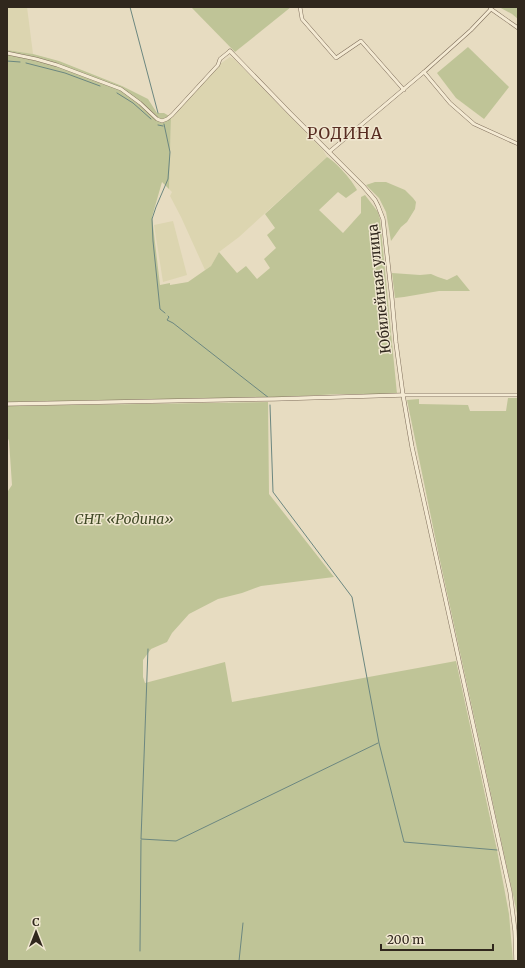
<svg xmlns="http://www.w3.org/2000/svg" width="525" height="968" font-family="Merriweather,serif">
<style>
.farmland{fill:#dcd5b0}
.green{fill:#bfc497}
.lines{fill:none;stroke-linecap:round;stroke-linejoin:round}
.stream{stroke:#6c8780;stroke-width:1}
.minor-casing{stroke:#7f6e5b;stroke-width:4}
.tertiary-casing{stroke:#7f6e5b;stroke-width:4.5}
.minor{stroke:#f4ead3;stroke-width:3}
.tertiary{stroke:#f4ead3;stroke-width:3.5}
.labels{text-anchor:middle;dominant-baseline:central;stroke-width:3;stroke-linejoin:round;paint-order:stroke}
.street-label{font-size:14px;fill:#30271d;stroke:#f0e7d0}
.park-label{font-size:14px;font-style:italic;fill:#414a27;stroke:#f0e7d0}
.quarter-label{font-size:16px;letter-spacing:1px;fill:#582d22;stroke:#f0e7d0}
</style>
<rect width="100%" height="100%" fill="#e7dcc1"/>
<g class="farmland">
<polygon points="7,7 27,7 33,54 7,50"/>
<polygon points="230,57 234,59 323,150 327,157 239,237 219,252 211,266 205,270 181,217 170,196 172,192 169,189 171,117 220,64"/>
<polygon points="173,221 187,275 163,282 154,225"/>
</g>
<g class="green">
<polygon points="191,7 291,7 235,52"/>
<polygon points="499,7 518,7 518,19 512,14"/>
<polygon points="468,47 509,87 484,119 456,98 437,73"/>
<path d="M 7,50 L 33,54 L 59,61 L 122,86 L 148,99 L 157,113 L 164,113 L 171,117 L 169,189 L 162,182 L 152,217 L 160,285 L 170,283 L 170,285 L 188,282 L 211,266 L 219,252 L 237,273 L 246,266 L 257,279 L 270,268 L 264,259 L 276,248 L 267,235 L 275,228 L 265,214 L 327,157 C 336,162 352,180 357,190 L 346,198 L 338,192 L 319,210 L 343,233 L 361,213 L 361,197 L 365,195 L 378,212 L 380,219 L 397,394 L 340,394 L 282,397 L 7,402 Z"/>
<polygon points="375,182 386,182 405,190 413,198 416,202 415,209 407,222 401,227 391,241 386,212 379,198 366,185"/>
<polygon points="392,273 420,275 431,274 438,277 447,280 457,275 470,291 439,291 404,297 395,298"/>
<polygon points="508,398 518,398 518,918 439,556 407,400 419,399 419,404 468,405 470,411 506,411"/>
<polygon points="268,402 269,494 334,577 261,586 242,593 218,599 189,614 172,633 167,642 151,649 143,660 143,677 145,683 225,662 232,702 456,661 497,850 509,914 513,961 7,961 7,480 8,480 8,491 12,485 9,441 7,436 7,406"/>
</g>
<g class="lines">
<g class="stream">
<polyline points="130,7 158,113"/>
<polyline points="7,61 20,62"/>
<polyline points="26,63 65,73 100,86"/>
<polyline points="117,93 133,103 151,119"/>
<polyline points="164,124 170,152 168,179 156,207 152,219 153,241 160,309 165,313"/>
<polyline points="158,125 163,126"/>
<polyline points="168,316 169,317 167,320 173,323 269,398"/>
<polyline points="270,405 273,492 352,597 379,743 404,842 497,850"/>
<polyline points="148,649 141,839 176,841 378,743"/>
<polyline points="140,951 141,840"/>
<polyline points="239,961 243,923"/>
</g>
<g class="minor-casing">
<g id="minor">
<polyline points="300,7 302,19 336,58 361,41 404,90"/>
<polyline points="490,7 491,9 518,28"/>
<polyline points="7,53 36,59 57,65 121,89 140,103 157,119 162,121 167,119 172,115 218,65 220,59 230,51"/>
<polyline points="424,72 450,103 474,124 518,144"/>
<polyline points="329,152 424,72 471,30 491,9"/>
<polyline points="403,395 518,395"/>
</g>
</g>
<g class="tertiary-casing">
<g id="tertiary">
<polyline points="230,51 290,113 363,186 375,200 378,206 383,219 392,299 396,343 403,395 412,447 510,892 515,931 516,961"/>
<polyline points="7,404 274,399 403,395"/>
</g>
</g>
<use href="#minor" class="minor"/>
<use href="#tertiary" class="tertiary"/>
</g>
<g class="labels">
<g class="street-label">
<text transform="translate(379 289) rotate(-96)">Юбилейная улица</text>
</g>
<g class="park-label">
<text x="124" y="519">СНТ «Родина»</text>
</g>
<g class="quarter-label">
<text x="345" y="133">РОДИНА</text>
</g>
</g>
<rect width="525" height="968" fill="none" stroke="#30271d" stroke-width="16"/>
<g transform="translate(36 932)" stroke="#f0e7d0" stroke-width="3" paint-order="stroke">
<path d="M0-3L7 15L0 10L-7 15Z" fill="#30271d"/>
<text y="-6" font-size="11" font-weight="bold" text-anchor="middle" fill="#30271d">С</text>
</g>
<path d="M381 944v6h112v-6" fill="none" stroke="#30271d" stroke-width="2"/>
<text x="387" y="944" font-size="12" fill="#30271d" stroke="#f0e7d0" stroke-width="3" paint-order="stroke">200 m</text>
</svg>
